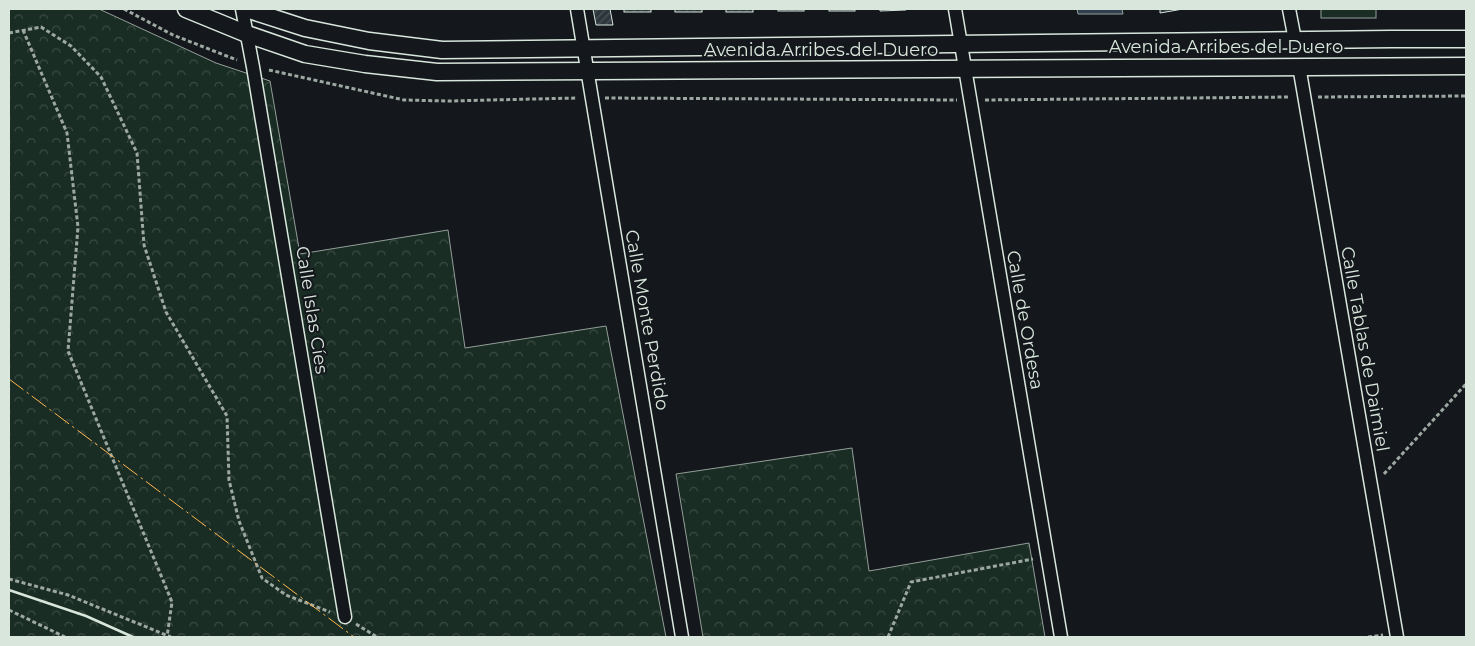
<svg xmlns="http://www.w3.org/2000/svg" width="1475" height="646" font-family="Montserrat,sans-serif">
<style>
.forest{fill:url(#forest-crowns);stroke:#939e99}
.garden{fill:#1a2d24;stroke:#939e99}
.water{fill:#2f3f4d;stroke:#939e99}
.building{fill:url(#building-hatch);stroke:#d8e6dc}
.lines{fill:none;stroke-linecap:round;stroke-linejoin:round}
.pedestrian-casing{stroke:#d8e6dc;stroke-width:15}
.minor-casing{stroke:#d8e6dc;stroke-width:19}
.path{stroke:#9da8a2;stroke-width:3;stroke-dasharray:4 2.5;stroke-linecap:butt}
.pedestrian{stroke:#14181c;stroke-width:12}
.minor{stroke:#14181c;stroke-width:16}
.wall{stroke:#d8e6dc;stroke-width:2.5}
.power{stroke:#ffb74d;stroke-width:1;stroke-dasharray:18 4 2.5 4;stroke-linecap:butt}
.labels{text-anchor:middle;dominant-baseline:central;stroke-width:4;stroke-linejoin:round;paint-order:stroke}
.street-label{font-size:18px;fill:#d8e6dc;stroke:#14181c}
</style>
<defs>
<pattern id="forest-crowns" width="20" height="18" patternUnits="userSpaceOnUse" patternTransform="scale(1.25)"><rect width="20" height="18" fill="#1a2d24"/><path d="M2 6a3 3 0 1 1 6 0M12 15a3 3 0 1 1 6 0" fill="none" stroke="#3b4b43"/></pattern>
<pattern id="building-hatch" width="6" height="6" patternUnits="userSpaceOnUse" patternTransform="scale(1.25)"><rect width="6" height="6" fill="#2c363c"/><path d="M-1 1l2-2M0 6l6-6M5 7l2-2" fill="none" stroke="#4a5358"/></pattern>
</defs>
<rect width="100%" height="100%" fill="#14181c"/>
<g class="forest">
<polygon points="9,9 99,9 216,63 270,81 300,254 448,230 465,348 606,326 666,637 9,637"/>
<polygon points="852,448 869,571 1029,543 1045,637 703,637 676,474"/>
</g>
<rect class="garden" x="1321" y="9" width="55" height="9"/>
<polygon class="water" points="1077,9 1122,9 1123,14 1078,14"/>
<g class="building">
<polygon points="593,9 610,9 613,25 596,25"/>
<rect x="624" y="9" width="27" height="3"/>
<rect x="675" y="9" width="27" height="3"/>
<rect x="726" y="9" width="27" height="3"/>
<rect x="778" y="9" width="26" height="2"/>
<rect x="829" y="9" width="26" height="2"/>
<polygon points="880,9 906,9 906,10 880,11"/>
<polygon points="1160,9 1183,9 1160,13"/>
</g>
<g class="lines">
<g class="pedestrian-casing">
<g id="pedestrian">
<polyline points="242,9 253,67 345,617"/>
<polyline points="577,9 682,637"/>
<polyline points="955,9 1061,637"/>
<polyline points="1289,9 1295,40"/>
<polyline points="1299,66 1397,637"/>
</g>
</g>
<g class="minor-casing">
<g id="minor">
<polyline points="186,9 247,34 305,54 365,64 437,72 1466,66"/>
<polyline points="246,9 305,28 369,41 442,50 1391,39 1466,39"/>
</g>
</g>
<g class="path">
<polyline points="124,9 173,35 237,60"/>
<polyline points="23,30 67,133 78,227 68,351 172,602 167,637"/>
<polyline points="9,33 41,27 71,46 101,77 137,153 144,245 166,312 227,416 229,480 239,521 262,578 286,595 330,612"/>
<polyline points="269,70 404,100 449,101 577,98"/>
<polyline points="1318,97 1466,96"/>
<polyline points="605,98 957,100"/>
<polyline points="985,100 1289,97"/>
<polyline points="1384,474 1466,384"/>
<polyline points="9,579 68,595 171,637"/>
<polyline points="9,610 65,637"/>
<polyline points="356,624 377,637"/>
<polyline points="888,637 911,582 1033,559"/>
<polyline points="1368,637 1383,635"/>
</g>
<use href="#pedestrian" class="pedestrian"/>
<use href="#minor" class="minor"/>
<polyline class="wall" points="9,590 86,616 133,637"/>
<polyline class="power" points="9,379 354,637"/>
</g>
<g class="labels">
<g class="street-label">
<text x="1226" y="47">Avenida Arribes del Duero</text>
<text x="821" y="50">Avenida Arribes del Duero</text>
<text transform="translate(312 310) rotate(81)">Calle Islas Cíes</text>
<text transform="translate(647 320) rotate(80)">Calle Monte Perdido</text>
<text transform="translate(1025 320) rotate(80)">Calle de Ordesa</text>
<text transform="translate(1365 349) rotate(80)">Calle Tablas de Daimiel</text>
</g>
</g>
<rect width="1475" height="646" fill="none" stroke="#d8e6dc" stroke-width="20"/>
</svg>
